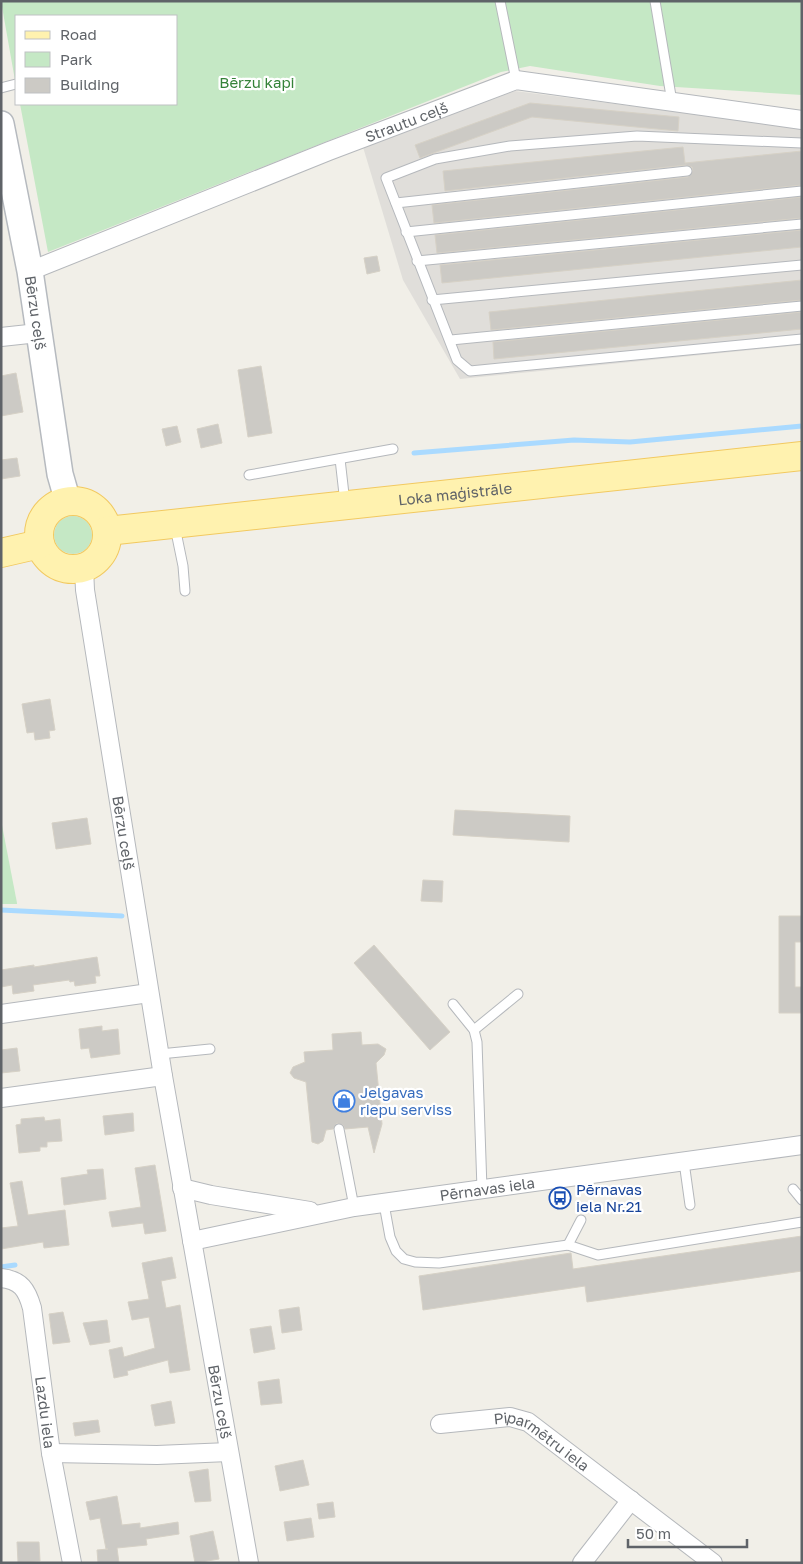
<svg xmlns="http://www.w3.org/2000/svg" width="803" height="1564" font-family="'Golos Text',sans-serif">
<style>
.industrial{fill:#e0deda}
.green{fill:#c5e8c5}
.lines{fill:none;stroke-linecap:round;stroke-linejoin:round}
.stream{stroke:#aadaff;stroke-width:5}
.building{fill:#cccac5;stroke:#d6d1c6}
.lane-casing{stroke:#b5b8bc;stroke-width:11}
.street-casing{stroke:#b5b8bc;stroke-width:20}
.secondary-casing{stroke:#b6babf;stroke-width:28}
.primary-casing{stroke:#f2c960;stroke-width:30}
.lane{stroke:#fff;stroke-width:9}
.street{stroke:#fff;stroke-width:18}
.secondary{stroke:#fff;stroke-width:25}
.primary{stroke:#fff2af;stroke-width:28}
.labels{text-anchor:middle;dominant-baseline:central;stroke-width:4.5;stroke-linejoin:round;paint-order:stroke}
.park-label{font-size:15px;fill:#348238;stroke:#fff}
.street-label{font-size:15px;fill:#5f6368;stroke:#fff}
.shop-label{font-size:15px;fill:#366cbe;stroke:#fff;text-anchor:start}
.transit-label{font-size:15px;fill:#164399;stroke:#fff;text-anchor:start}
</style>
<rect width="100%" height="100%" fill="#f1efe8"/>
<polygon class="industrial" points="515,91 802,128 802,345 460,379 403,280 363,147"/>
<g class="green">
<polygon points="1,1 802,1 802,95 660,86 530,66 501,72 48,252 20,104 176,104 176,16 16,16 16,86"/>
<circle cx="73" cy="535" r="19"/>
<polygon points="1,820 17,903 17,904 1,904"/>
</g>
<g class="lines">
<g class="stream">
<polyline points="414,453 574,440 630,442 802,426"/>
<polyline points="1,910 122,916"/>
<polyline points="1,1267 15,1265"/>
</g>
</g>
<g class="building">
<polygon points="530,103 679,117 678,131 532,117 420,158 415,145"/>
<polygon points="683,147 685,163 802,151 802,185 434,223 432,205 688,177 693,171 692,167 686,165 445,191 443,171"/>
<polygon points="802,197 802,218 437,253 435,235"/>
<polygon points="802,230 802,247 442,283 440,265"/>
<polygon points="377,256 380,271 367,274 364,258"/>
<polygon points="802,280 802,300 491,330 489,312"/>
<polygon points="802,312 802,329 494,359 493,342"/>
<polygon points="261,366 272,433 248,437 238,370"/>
<polygon points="16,373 23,412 1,416 1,376"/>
<polygon points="218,424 222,443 201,448 197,429"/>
<polygon points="177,426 181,442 166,446 162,429"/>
<polygon points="17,458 20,476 1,479 1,460"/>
<polygon points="50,699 55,730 49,731 50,738 35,740 34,732 27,733 22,704"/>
<polygon points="455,810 570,816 569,842 453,835"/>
<polygon points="87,818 91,844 56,849 52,823"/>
<polygon points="423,880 443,881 442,902 421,901"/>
<polygon points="779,916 802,916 802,942 795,942 795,987 802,987 802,1013 779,1013"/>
<polygon points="374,945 450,1032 430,1050 354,963"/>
<polygon points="97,957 100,976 95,976 96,983 75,986 74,981 70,982 69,980 33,985 34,991 13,994 12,985 1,987 1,970 34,965 34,967"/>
<polygon points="102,1026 102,1031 118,1029 120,1054 91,1058 89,1048 81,1049 79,1029"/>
<polygon points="361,1032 362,1045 378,1044 386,1049 384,1055 376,1063 382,1124 374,1153 368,1127 345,1129 343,1125 337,1123 333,1129 326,1130 323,1141 318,1144 312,1142 306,1082 294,1078 290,1073 293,1067 305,1062 304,1052 333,1050 332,1034"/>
<polygon points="17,1048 20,1071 1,1073 1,1050"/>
<polygon points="133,1113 134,1131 105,1135 103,1116"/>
<polygon points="44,1117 45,1121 60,1119 62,1141 47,1142 47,1147 40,1147 40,1151 19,1153 16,1125 21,1124 21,1119"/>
<polygon points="155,1165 166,1231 145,1234 143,1223 112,1227 109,1212 141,1207 135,1168"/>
<polygon points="103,1169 106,1199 64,1205 61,1178 88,1174 87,1170"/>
<polygon points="22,1181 28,1215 65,1210 69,1245 44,1248 43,1242 1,1249 1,1228 18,1226 10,1183"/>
<polygon points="802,1236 802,1271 587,1302 585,1286 423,1310 419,1276 571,1253 573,1269"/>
<polygon points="172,1257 176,1278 161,1281 166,1308 180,1305 190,1370 170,1373 168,1360 127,1371 128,1375 114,1378 109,1350 122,1347 124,1357 155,1348 149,1317 132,1320 128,1302 149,1299 142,1263"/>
<polygon points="299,1307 302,1330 282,1333 279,1310"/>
<polygon points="63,1312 70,1342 53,1344 49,1314"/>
<polygon points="107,1320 110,1342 90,1345 83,1323"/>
<polygon points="271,1326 275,1349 254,1353 250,1329"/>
<polygon points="279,1379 282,1403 261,1405 258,1382"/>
<polygon points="171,1401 175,1423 155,1426 151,1405"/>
<polygon points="98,1420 100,1432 75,1436 73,1423"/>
<polygon points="303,1460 309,1485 280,1491 275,1466"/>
<polygon points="208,1469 211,1501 195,1502 189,1472"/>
<polygon points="117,1496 122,1525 140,1523 140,1528 178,1522 179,1534 146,1539 147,1545 117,1548 119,1563 98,1563 97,1550 108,1549 106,1549 100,1518 90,1520 86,1502"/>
<polygon points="333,1502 335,1517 319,1519 317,1504"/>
<polygon points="311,1518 314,1537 287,1541 284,1522"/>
<polygon points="213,1531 219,1559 195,1563 190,1536"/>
<polygon points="17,1542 39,1542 40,1561 18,1562"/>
</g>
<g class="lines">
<g class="lane-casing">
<g id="lane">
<polyline points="500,1 516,80"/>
<polyline points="655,1 672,102"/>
<polyline points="1,88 16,84"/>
<polyline points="802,143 637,136 510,146 435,159 386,178 457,360 470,371 802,339"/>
<polyline points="396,203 687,171"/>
<polyline points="406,232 802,191"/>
<polyline points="417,261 802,224"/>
<polyline points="432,300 802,265"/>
<polyline points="451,340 802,306"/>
<polyline points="340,459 345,503"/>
<polyline points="249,475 393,449"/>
<polyline points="175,527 183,566 185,591"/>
<polyline points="453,1004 474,1030 477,1042 482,1189"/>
<polyline points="474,1030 518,994"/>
<polyline points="160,1054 210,1049"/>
<polyline points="339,1129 354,1207"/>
<polyline points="684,1162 690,1205"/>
<polyline points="793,1189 802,1200"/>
<polyline points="384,1204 390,1237 396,1251 404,1259 415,1262 439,1263 568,1245 598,1255 802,1222"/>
<polyline points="568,1245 581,1220"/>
</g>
</g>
<g class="street-casing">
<g id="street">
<path id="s1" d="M 30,271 L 329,151 L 516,80 L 802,120"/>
<polyline points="1,337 38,333"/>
<path id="s2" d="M 84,568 L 85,590 L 163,1076 L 249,1563"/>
<polyline points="1,1014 149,993"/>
<polyline points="1,1098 163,1076"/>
<polyline points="182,1188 211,1195 310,1211"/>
<path id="s3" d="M 192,1241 L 354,1207 L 802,1145"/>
<path id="s4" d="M 1,1278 C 21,1280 27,1290 32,1308 L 51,1453 L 72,1563"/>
<path id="s5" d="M 440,1424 L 510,1417 L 528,1422 L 713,1563"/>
<polyline points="51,1453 157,1455 229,1452"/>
<polyline points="582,1563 631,1500"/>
</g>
</g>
<g class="secondary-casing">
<g id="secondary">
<path id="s6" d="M 1,124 L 30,271 L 60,474 L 68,502"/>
</g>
</g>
<g class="primary-casing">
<g id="primary">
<circle cx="73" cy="535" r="34"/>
<path id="s7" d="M 107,531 L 802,456"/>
<polyline points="1,553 40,544"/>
</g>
</g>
<use href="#lane" class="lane"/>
<use href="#street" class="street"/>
<use href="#secondary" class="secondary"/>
<use href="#primary" class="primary"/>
</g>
<defs>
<g id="shop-ring" transform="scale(1.125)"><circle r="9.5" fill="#fff" stroke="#3f7fe0" stroke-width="1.5"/><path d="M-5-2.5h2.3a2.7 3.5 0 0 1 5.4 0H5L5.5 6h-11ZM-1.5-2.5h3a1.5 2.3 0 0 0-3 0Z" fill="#3f7fe0"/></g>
<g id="bus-ring" transform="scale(1.125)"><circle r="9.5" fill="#fff" stroke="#1a4fb4" stroke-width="1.5"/><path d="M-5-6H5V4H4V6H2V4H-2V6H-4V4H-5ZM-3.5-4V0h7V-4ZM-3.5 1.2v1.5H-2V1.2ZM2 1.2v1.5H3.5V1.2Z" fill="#1a4fb4"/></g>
</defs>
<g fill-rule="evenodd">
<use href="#shop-ring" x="344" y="1101"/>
<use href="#bus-ring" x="560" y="1198"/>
</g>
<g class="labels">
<g class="park-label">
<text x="257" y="82">Bērzu kapi</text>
</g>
<g class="street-label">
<text stroke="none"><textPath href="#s1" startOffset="405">Strautu ceļš</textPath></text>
<text stroke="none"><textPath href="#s6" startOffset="192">Bērzu ceļš</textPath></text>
<text stroke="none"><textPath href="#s7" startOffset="350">Loka maģistrāle</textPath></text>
<text stroke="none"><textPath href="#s2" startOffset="268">Bērzu ceļš</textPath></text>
<text stroke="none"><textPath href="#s3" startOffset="300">Pērnavas iela</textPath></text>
<text stroke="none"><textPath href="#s2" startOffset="845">Bērzu ceļš</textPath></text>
<text stroke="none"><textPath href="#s4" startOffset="152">Lazdu iela</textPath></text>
<text stroke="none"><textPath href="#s5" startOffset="109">Piparmētru iela</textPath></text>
</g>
<g class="shop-label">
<text x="360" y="1092">Jelgavas<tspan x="360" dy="17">riepu serviss</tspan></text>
</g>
<g class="transit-label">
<text x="576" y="1189">Pērnavas<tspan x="576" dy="17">iela Nr.21</tspan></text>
</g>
</g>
<rect width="803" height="1564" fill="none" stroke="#5f6368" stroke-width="5"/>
<rect x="15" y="15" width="162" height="90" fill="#ffffff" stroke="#bfc1c3"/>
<rect x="25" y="31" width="25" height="8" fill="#fff2af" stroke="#bfc1c3"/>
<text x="60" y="40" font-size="15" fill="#5f6368">Road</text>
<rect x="25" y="52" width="25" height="15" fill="#c5e8c5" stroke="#bfc1c3"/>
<text x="60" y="65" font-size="15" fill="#5f6368">Park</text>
<rect x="25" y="78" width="25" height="15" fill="#cccac5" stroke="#bfc1c3"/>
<text x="60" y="90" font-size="15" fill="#5f6368">Building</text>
<path d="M628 1539v8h119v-8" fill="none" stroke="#5f6368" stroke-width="2.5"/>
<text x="636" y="1539" font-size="15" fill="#5f6368" stroke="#ffffff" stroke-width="4" paint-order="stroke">50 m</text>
</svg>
